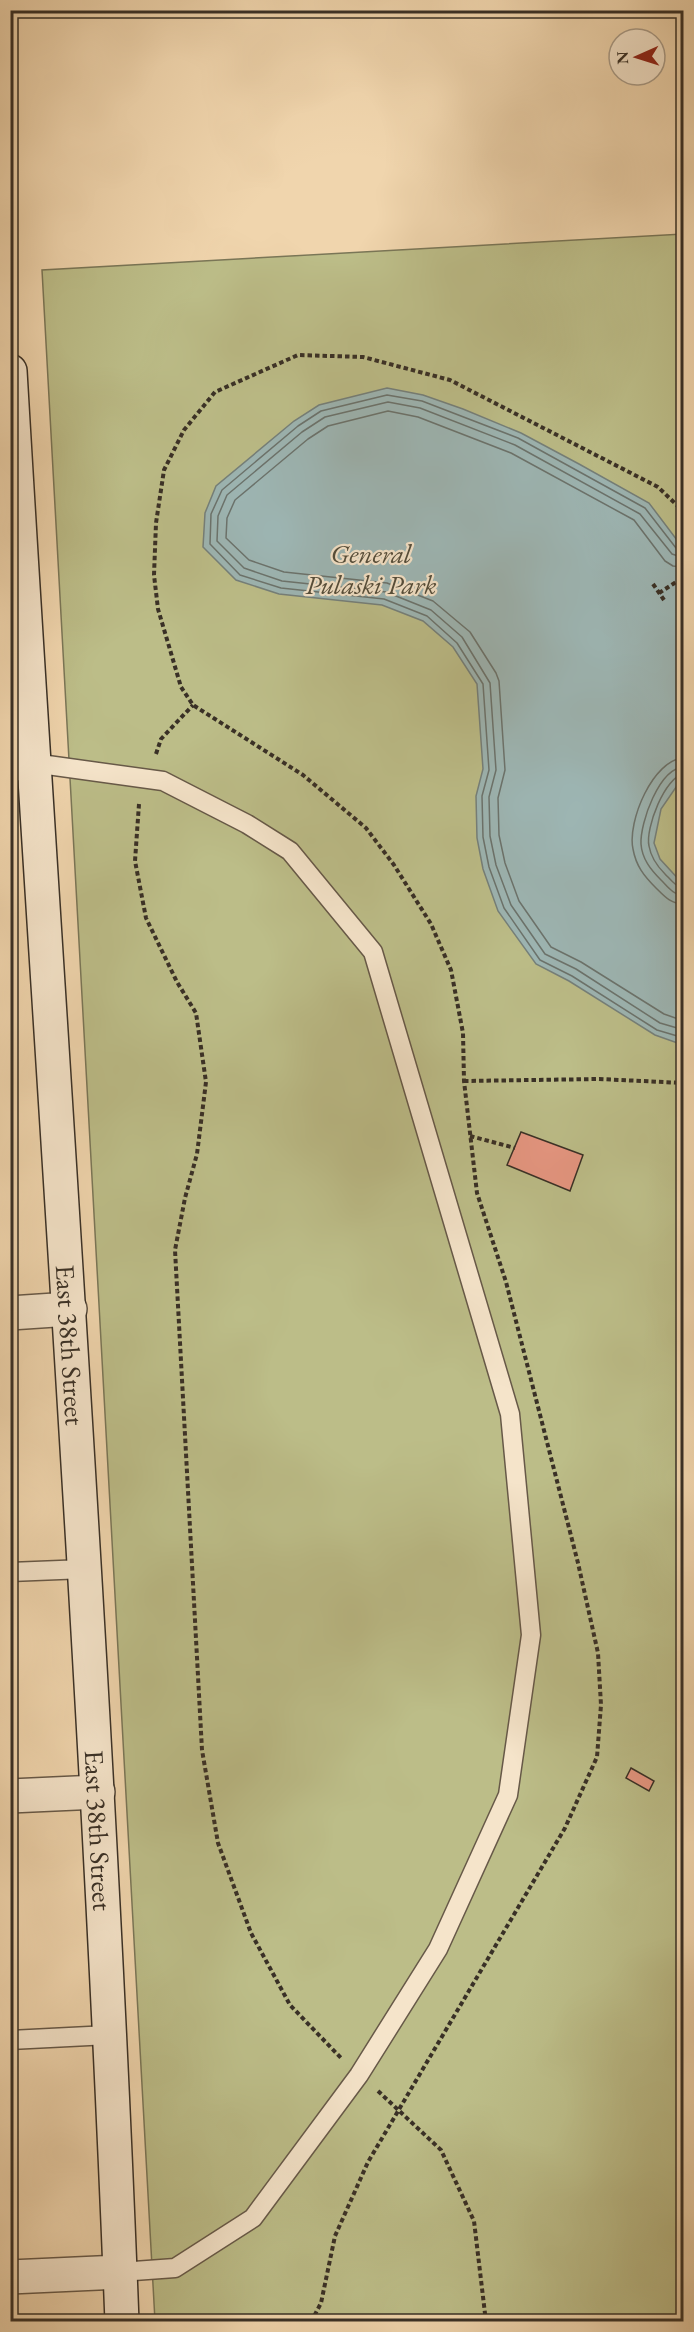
<svg xmlns="http://www.w3.org/2000/svg" width="694" height="2332" font-family="'EB Garamond',serif">
<style>
.green{fill:#bcbd88;stroke:#7a7657;stroke-width:1.5}
.water{fill:#9db6b4;stroke:#75807b;stroke-width:1.5}
.lines{fill:none;stroke-linecap:round;stroke-linejoin:round}
.shore{stroke:#6b736d;stroke-width:1.5}
.building{fill:#e79782;stroke:#393026;stroke-width:1.5}
.lane-casing{stroke:#675948;stroke-width:21}
.street-casing{stroke:#675948;stroke-width:36}
.secondary-casing{stroke:#393026;stroke-width:36}
.path{stroke:#393026;stroke-width:4;stroke-dasharray:4.5 3;stroke-linecap:butt}
.lane{stroke:#f5e4ca;stroke-width:18}
.street{stroke:#f5e4ca;stroke-width:33}
.secondary{stroke:#f5e4ca;stroke-width:33}
.labels{text-anchor:middle;dominant-baseline:central;stroke-width:4.5;stroke-linejoin:round;paint-order:stroke}
.park-label{font-size:27px;font-style:italic;fill:#534c3a;stroke:#f5e4ca}
.street-label{font-size:27px;fill:#393026;stroke:#f5e4ca}
</style>
<rect width="100%" height="100%" fill="#f0d5ad"/>
<filter id="stains"><feTurbulence type="fractalNoise" baseFrequency=".00333" numOctaves="4"/><feColorMatrix values="0 0 0 0 .2 0 0 0 0 .09 0 0 0 0 .02 0 0 0 .5 -.17"/></filter>
<radialGradient id="worn" r=".72"><stop offset=".6" stop-color="#630" stop-opacity="0"/><stop offset="1" stop-color="#630" stop-opacity=".3"/></radialGradient>
<polygon class="green" points="683,234 683,2321 155,2321 42,270"/>
<polygon class="water" points="387,388 423,395 463,409 521,433 579,464 649,503 683,548 683,777 661,809 654,843 660,859 683,884 683,1045 655,1035 569,981 536,964 498,911 483,869 477,838 476,796 483,769 477,684 453,647 423,621 382,605 279,594 236,580 203,547 205,513 216,486 294,421 319,405"/>
<g class="lines">
<g class="shore">
<polyline points="684,551 676,548 645,508 518,438 422,401 387,395 321,411 298,426 222,490 211,514 210,544 240,575 281,588 384,599 427,616 457,643 483,684 489,770 482,796 483,837 489,867 504,908 540,960 572,976 657,1030 684,1038"/>
<polyline points="684,558 672,554 640,514 515,445 420,408 388,402 325,417 302,432 227,495 218,516 217,541 244,568 282,581 386,592 431,610 462,637 490,683 496,770 489,797 490,836 496,865 511,905 545,954 576,969 660,1023 684,1030"/>
<polyline points="684,567 673,566 665,561 634,520 511,453 418,417 388,411 328,426 308,439 235,500 227,518 226,538 249,560 284,572 387,583 433,601 470,632 496,673 499,681 505,770 498,798 499,835 505,863 519,901 551,947 581,962 664,1014 684,1021"/>
<path d="M 684,758 C 653,759 627,822 633,849 C 636,866 644,876 656,888 C 665,897 671,904 684,904"/>
<path d="M 684,767 C 659,768 640,823 641,844 C 642,859 651,870 661,880 C 668,887 673,895 684,895"/>
<path d="M 684,774 C 665,776 645,829 649,846 C 651,858 657,866 665,874 C 671,880 676,887 684,888"/>
</g>
</g>
<g class="building">
<polygon points="521,1132 583,1155 570,1191 507,1165"/>
<polygon points="631,1768 654,1781 649,1791 626,1778"/>
</g>
<g class="lines">
<g class="lane-casing">
<g id="lane">
<polyline points="33,763 163,781 247,824 290,851 373,952 510,1414 531,1635 508,1795 438,1949 359,2075 253,2218 175,2268 120,2272"/>
<polyline points="10,1572 85,1569"/>
<polyline points="10,2040 109,2035"/>
</g>
</g>
<g class="street-casing">
<g id="street">
<polyline points="10,764 33,763"/>
<polyline points="10,1313 70,1309"/>
<polyline points="10,1796 98,1792"/>
<polyline points="10,2277 120,2272"/>
</g>
</g>
<g class="secondary-casing">
<g id="secondary">
<path id="s1" d="M 10,371 C 48,1022 97,1671 122,2322"/>
</g>
</g>
<g class="path">
<polyline points="653,584 664,600"/>
<polyline points="659,593 684,577"/>
<polyline points="156,754 161,739 193,705"/>
<polyline points="139,804 135,861 146,918 177,982 196,1013 206,1082 197,1154 185,1198 175,1250 202,1750 218,1843 251,1933 290,2005 341,2058"/>
<polyline points="464,1081 599,1079 684,1083"/>
<polyline points="470,1136 515,1148"/>
<polyline points="378,2091 441,2150 474,2221 486,2322"/>
<polyline points="311,2322 321,2303 335,2236 368,2162 565,1828 597,1757 601,1705 598,1653 578,1563 506,1282 477,1193 464,1081 463,1033 451,970 431,924 394,865 366,828 303,775 193,705 181,687 158,609 154,575 156,523 164,470 184,430 215,392 298,355 363,357 450,380 658,487 684,512"/>
</g>
<use href="#lane" class="lane"/>
<use href="#street" class="street"/>
<use href="#secondary" class="secondary"/>
</g>
<g class="labels">
<g class="park-label">
<text x="371" y="553">General<tspan x="371" dy="31">Pulaski Park</tspan></text>
</g>
<g class="street-label">
<text stroke="none"><textPath href="#s1" startOffset="976">East 38th Street</textPath></text>
<text stroke="none"><textPath href="#s1" startOffset="1462">East 38th Street</textPath></text>
</g>
</g>
<rect width="694" height="2332" fill="none" stroke="#f0d5ad" stroke-width="36"/>
<rect x="12" y="12" width="670" height="2308" fill="none" stroke="#393026" stroke-width="3"/>
<rect x="18" y="18" width="658" height="2296" fill="none" stroke="#393026" stroke-width="1.5"/>
<g transform="translate(637 57) rotate(267)"><circle r="28" fill="#f5e4ca" stroke="#aa9c88" stroke-width="1.5"/>
<path d="M0-4.5L10 22L0 15L-10 22Z" fill="#8f2418"/>
<text y="-9" font-size="16" font-weight="bold" text-anchor="middle" fill="#393026">N</text>
</g>
<rect width="100%" height="100%" filter="url(#stains)"/>
<rect width="100%" height="100%" fill="url(#worn)"/>
</svg>
